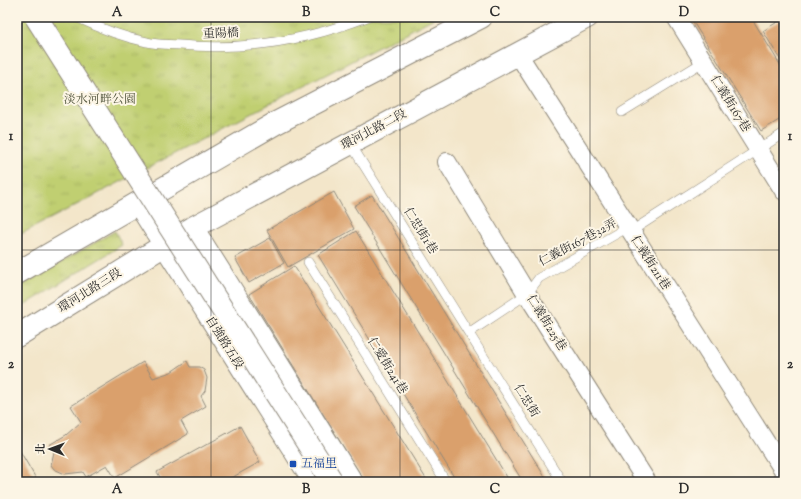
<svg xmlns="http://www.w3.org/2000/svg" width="801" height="499" font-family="'Sorts Mill Goudy','Noto Serif TC',serif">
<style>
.grass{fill:url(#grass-tufts);stroke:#767d4e}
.building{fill:#daa06c}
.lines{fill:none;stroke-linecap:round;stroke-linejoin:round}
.lane-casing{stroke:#8f887a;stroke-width:10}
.street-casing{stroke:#8f887a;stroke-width:20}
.secondary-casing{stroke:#8f887a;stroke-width:24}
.lane{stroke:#fff;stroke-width:9}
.street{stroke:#fff;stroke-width:18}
.secondary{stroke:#fff;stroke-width:22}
.secondary-bridge-casing{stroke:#8f887a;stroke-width:24;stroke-linecap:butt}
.secondary-bridge{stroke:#fff;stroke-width:22}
.grid{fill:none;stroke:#2b2b2b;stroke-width:1;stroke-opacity:0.55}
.transit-dot{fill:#1a4fb4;stroke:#fcf5e5;stroke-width:1.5}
.labels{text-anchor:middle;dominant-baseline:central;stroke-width:4;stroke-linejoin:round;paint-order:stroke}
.street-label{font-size:12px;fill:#2b2b2b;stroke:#fcf5e5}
.park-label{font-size:12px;fill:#50543c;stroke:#fcf5e5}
.transit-label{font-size:12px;fill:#164399;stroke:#fcf5e5;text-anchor:start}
.neatline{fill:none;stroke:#2b2b2b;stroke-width:1.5}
.grid-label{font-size:13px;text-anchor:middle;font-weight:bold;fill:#2b2b2b}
</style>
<defs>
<pattern id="grass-tufts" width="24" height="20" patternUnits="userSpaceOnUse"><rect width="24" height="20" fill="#c0cf71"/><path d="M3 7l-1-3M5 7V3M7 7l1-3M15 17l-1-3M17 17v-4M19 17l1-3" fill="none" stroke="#a5b262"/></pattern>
</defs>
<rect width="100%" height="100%" fill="#fcf5e5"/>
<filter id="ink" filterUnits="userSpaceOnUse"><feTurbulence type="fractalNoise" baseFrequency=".025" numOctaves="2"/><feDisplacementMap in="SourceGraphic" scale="8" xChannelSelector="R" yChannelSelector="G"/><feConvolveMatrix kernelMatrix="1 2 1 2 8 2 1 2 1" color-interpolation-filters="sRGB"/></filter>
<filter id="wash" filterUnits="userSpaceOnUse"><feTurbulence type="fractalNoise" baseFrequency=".012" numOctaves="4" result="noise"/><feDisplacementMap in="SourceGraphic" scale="16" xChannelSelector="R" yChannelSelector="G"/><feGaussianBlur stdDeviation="0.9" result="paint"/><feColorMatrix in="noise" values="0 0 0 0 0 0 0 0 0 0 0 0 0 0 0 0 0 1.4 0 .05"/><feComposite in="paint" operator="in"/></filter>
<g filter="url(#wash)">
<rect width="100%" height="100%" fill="#f3e6ca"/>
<g class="grass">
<polygon points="17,17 436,17 17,236"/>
<polygon points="115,231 122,245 17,310 17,288"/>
</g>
<g id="blocks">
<g class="building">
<polygon points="690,17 751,17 784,71 784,117 761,131"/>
<polygon points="782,19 784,22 784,66 763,31"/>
<polygon points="334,192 354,229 288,267 267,230"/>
<polygon points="372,195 548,482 523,482 354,206"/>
<polygon points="356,231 510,482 457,482 318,255"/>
<polygon points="270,238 284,263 249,283 235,258"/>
<polygon points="294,266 428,482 365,482 249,294"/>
<polygon points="187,361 190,367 199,367 204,370 207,378 205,391 201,396 206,406 181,421 188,434 115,478 107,465 86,477 83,472 65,474 54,469 51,465 54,452 49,445 66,435 81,422 71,406 143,362 153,378 171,372"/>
<polygon points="240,426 260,462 224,482 163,482 157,472"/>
<polygon points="17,446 38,482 17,482"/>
</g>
</g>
</g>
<g filter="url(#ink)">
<use href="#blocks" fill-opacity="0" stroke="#8f887a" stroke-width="1"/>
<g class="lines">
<g class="lane-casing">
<g id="lane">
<path d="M 76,17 C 99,28 122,37 147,42 C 158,45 169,44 180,45 C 244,51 308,40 367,17"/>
<polyline points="622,112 703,62"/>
<polyline points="350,143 562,482"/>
<polyline points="308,262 446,482"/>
<polyline points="470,332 527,294 539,278 623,230 630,232 784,133"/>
</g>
</g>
<g class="street-casing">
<g id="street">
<polyline points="676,17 784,191"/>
<polyline points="518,54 784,471"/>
<polyline points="447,162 527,294 647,482"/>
<polyline points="136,203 312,482"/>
<polyline points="194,227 354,482"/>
</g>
</g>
<g class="secondary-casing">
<g id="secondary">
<polyline points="17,273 276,123 481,17"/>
<polyline points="17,336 194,227 587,17"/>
</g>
</g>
<use href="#lane" class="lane"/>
<use href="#street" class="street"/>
<use href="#secondary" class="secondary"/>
<g class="secondary-bridge-casing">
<polyline id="secondary-bridge" points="36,17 331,480"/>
</g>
<use href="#secondary-bridge" class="secondary-bridge"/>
</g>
</g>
<path class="grid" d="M 211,17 L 211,482M 400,17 L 400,482M 590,17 L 590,482M 17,250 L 784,250"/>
<rect class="transit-dot" x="289" y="460" width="8" height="8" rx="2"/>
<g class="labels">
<g class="street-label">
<text transform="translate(221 34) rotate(-2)">重陽橋</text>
<text transform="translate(730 104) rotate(58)">仁義街167巷</text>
<text transform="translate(374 130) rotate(-28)">環河北路二段</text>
<text transform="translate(420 231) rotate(58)">仁忠街1巷</text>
<text transform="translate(578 243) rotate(-28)">仁義街167巷32弄</text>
<text transform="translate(650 263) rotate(57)">仁義街211巷</text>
<text transform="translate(90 291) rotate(-32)">環河北路三段</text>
<text transform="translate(546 323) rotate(58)">仁義街225巷</text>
<text transform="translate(224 343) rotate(58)">自強路五段</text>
<text transform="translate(387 366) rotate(58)">仁愛街241巷</text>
<text transform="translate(526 401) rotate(58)">仁忠街</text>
</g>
<g class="park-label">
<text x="100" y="100">淡水河畔公園</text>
</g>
<g class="transit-label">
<text x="301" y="464">五福里</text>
</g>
</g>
<rect width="801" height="499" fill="none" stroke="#fcf5e5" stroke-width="44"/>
<g transform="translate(50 449) rotate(271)" stroke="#fcf5e5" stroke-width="3" paint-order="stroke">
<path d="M0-3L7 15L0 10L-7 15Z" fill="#2b2b2b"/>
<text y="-6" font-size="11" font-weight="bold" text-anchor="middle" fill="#2b2b2b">北</text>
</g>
<rect x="22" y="22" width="757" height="455" class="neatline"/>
<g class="grid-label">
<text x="117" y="16">A</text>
<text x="306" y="16">B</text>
<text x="495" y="16">C</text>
<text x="684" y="16">D</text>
<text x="11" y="140">1</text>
<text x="790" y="140">1</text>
<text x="11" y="368">2</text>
<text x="790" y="368">2</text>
<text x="117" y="493">A</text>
<text x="306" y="493">B</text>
<text x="495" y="493">C</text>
<text x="684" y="493">D</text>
</g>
</svg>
